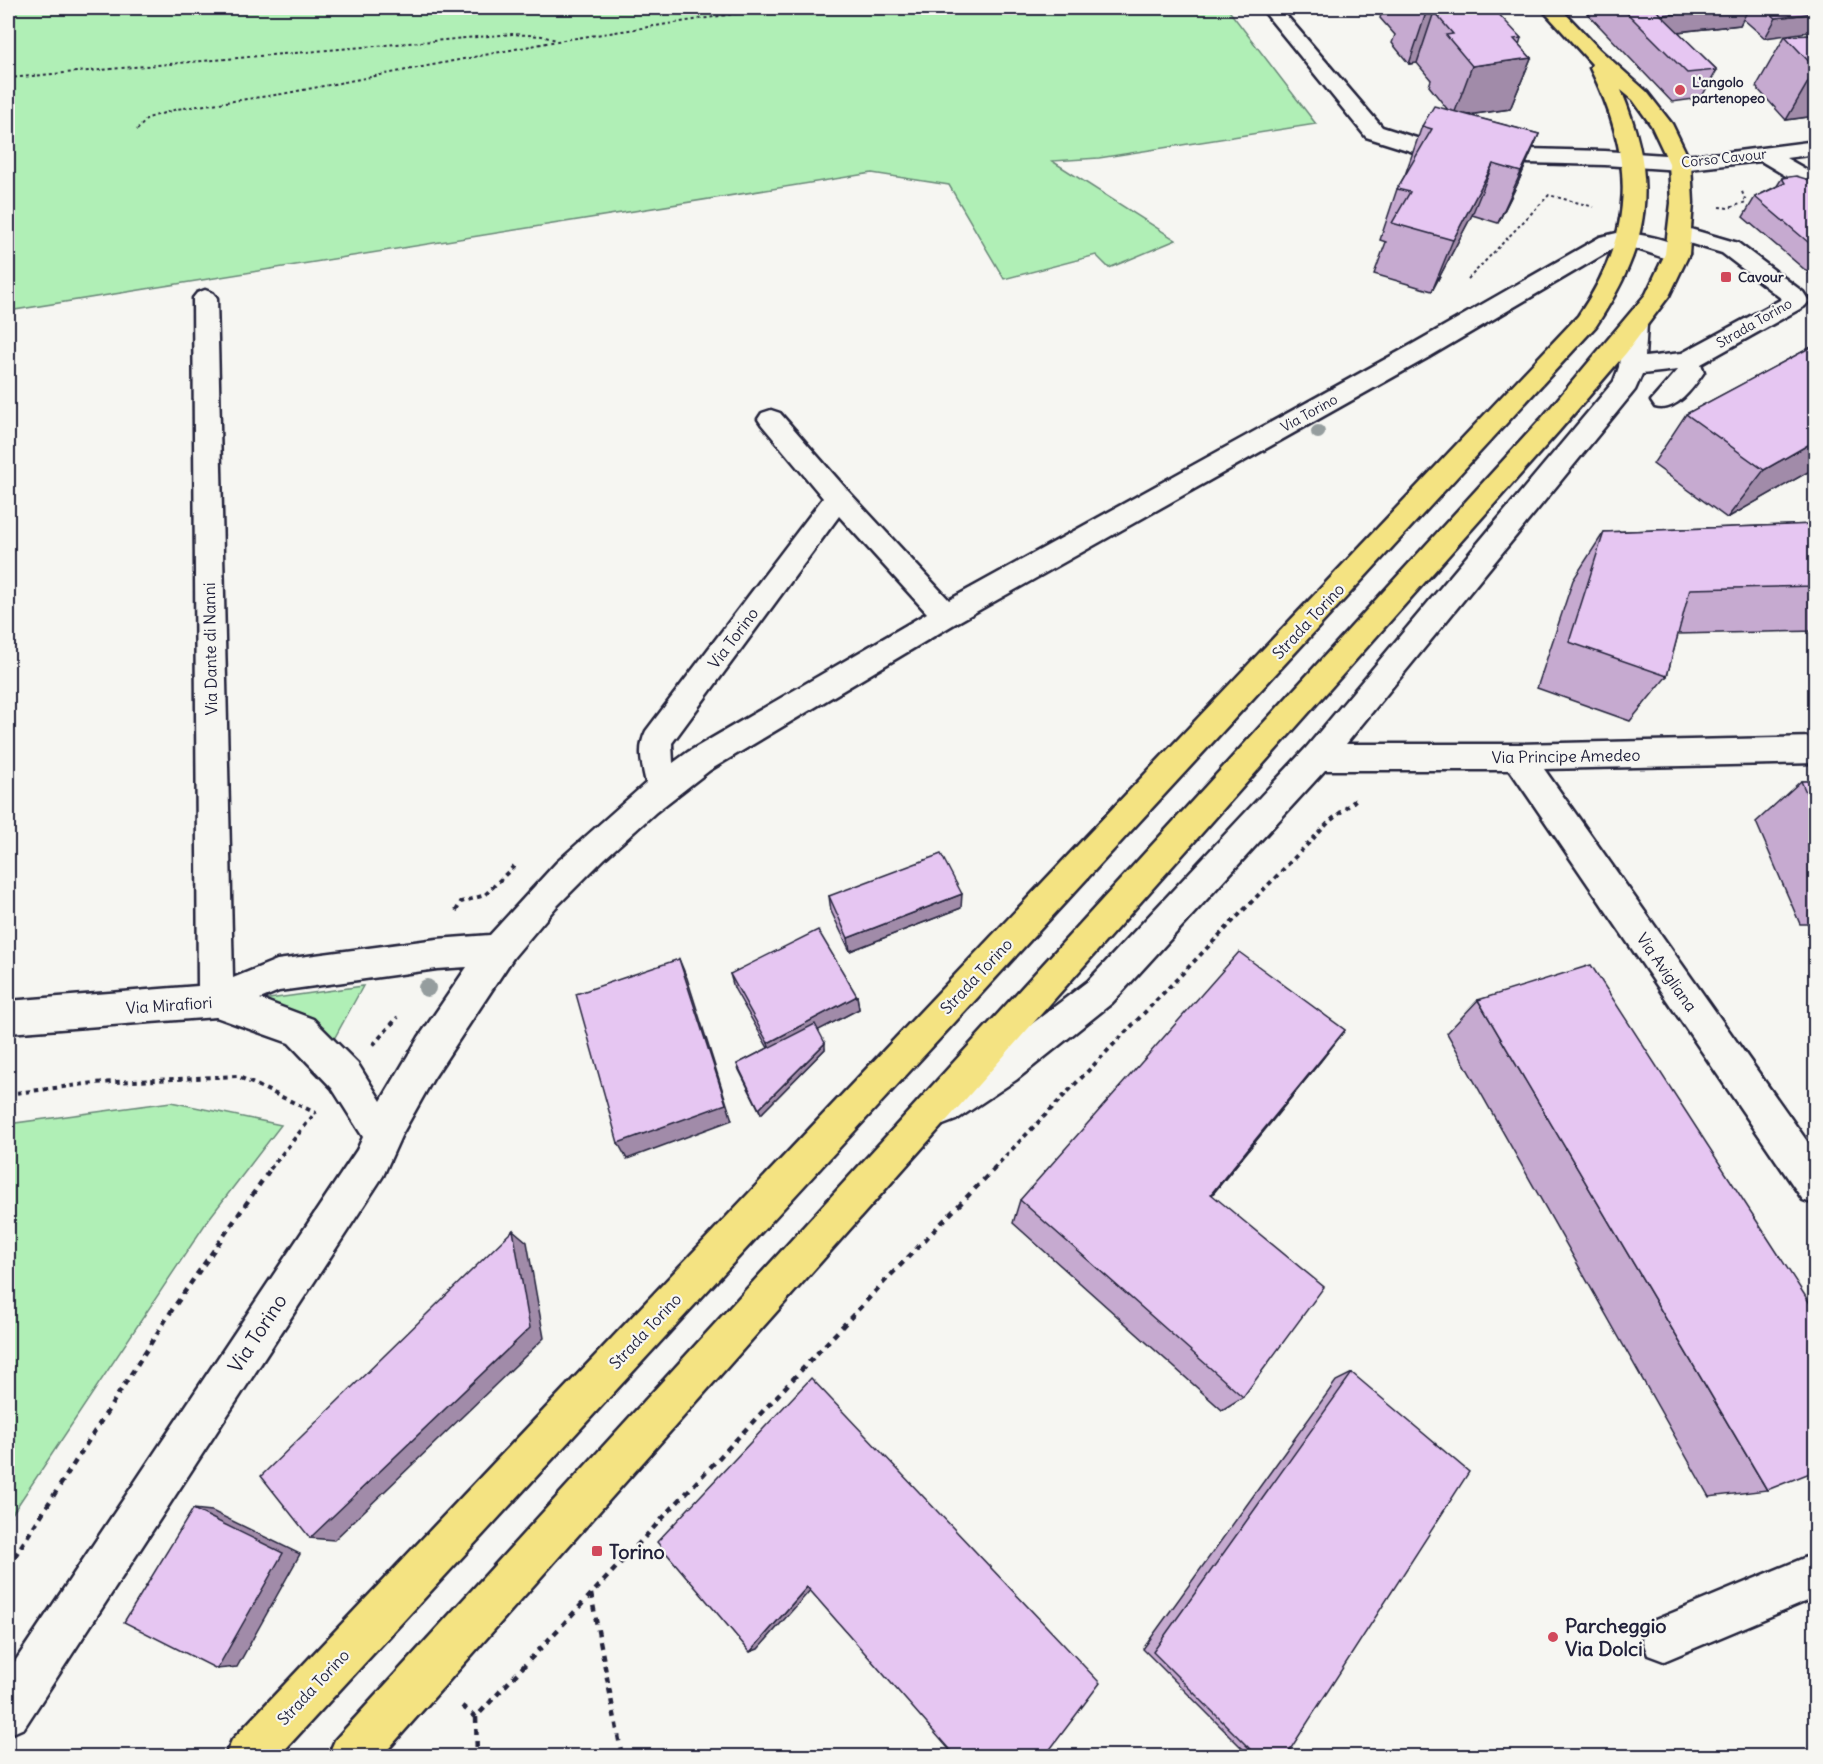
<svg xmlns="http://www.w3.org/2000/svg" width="1823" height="1764" font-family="Delius,sans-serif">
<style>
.green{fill:#b0efb6;stroke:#698878;stroke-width:1.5}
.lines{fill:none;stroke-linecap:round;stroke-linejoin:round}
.minor-casing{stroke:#22223b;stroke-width:5}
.primary-casing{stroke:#22223b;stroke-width:5}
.path-far2{stroke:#22223b;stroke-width:2;stroke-dasharray:3 3;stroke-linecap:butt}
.path-far1{stroke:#22223b;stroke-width:4;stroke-dasharray:4.5 4.5;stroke-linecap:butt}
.path{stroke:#22223b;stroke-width:4.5;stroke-dasharray:6 6;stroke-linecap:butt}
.minor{fill:#f6f6f2;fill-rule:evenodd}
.primary{fill:#f4e382;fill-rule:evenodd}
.tree{fill:#959d9e}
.wall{fill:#c6aad0;stroke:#22223b;stroke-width:1.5}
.shaded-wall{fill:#a18ba9;stroke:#22223b;stroke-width:1.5}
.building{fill:#e6c6f2;stroke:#22223b;stroke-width:1.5}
.poi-dot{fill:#d1495b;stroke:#f6f6f2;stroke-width:2}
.labels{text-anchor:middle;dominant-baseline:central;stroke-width:4.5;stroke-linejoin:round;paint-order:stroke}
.far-poi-label{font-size:14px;font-weight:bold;fill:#22223b;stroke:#f6f6f2;text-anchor:start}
.far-street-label{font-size:14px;fill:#22223b;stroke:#f6f6f2}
.street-label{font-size:16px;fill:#22223b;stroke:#f6f6f2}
.near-street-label{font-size:20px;fill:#22223b;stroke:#f6f6f2}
.near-poi-label{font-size:20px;font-weight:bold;fill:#22223b;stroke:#f6f6f2;text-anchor:start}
</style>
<rect width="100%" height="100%" fill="#f6f6f2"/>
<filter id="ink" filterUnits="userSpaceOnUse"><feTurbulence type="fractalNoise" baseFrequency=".0167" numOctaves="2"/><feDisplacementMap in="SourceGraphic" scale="12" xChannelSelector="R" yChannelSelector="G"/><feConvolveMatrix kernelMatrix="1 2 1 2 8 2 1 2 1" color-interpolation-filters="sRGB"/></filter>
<g filter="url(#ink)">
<g class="green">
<polygon points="8,8 1227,8 1316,124 1099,158 1052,161 1176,240 1109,268 1096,255 1004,279 949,185 872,173 8,311"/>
<polygon points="363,986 334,1039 299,1018 247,1002"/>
<polygon points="171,1102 281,1125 208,1220 8,1520 8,1124"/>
</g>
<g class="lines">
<g class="minor-casing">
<g id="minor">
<polygon points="1261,8 1280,8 1382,127 1429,142 1455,147 1605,151 1680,156 1722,153 1816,141 1816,154 1786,158 1816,175 1816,191 1808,189 1761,161 1680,170 1605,165 1455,161 1417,153 1366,137"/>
<path d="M 1680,226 L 1738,243 L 1803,292 L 1809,301 L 1805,306 L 1701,364 L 1704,372 C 1693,388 1676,413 1655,407 L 1651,401 L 1678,370 L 1642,374 L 1635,390 L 1346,744 L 1518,744 L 1816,737 L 1816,763 L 1544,769 L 1816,1154 L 1816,1205 L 1803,1200 L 1510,770 L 1325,770 L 1112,1003 L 1016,1080 L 956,1120 L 943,1125 L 930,1120 L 925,1108 L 930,1096 L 990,1056 L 1088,981 L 1306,748 L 1614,381 L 1619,367 L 1623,324 L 1626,319 L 1635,316 L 1644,319 L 1647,324 L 1645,357 L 1682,353 L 1782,299 L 1722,253 L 1672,238 L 1669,233 L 1672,228 Z"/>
<path d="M 1617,233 C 1634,232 1679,240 1689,254 L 1685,259 C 1665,264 1642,245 1616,247 L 1429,357 L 956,623 L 710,770 L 656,812 L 605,858 L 556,907 L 513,958 L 433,1079 L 401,1136 L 383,1176 L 24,1728 L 8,1735 L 8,1672 L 357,1150 L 363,1137 L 332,1088 L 289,1043 L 216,1017 L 8,1033 L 8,1001 L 198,986 L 193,298 L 197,293 L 205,290 L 213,293 L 217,298 L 233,978 L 277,960 L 437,939 L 490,935 L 557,862 L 646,783 C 642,765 637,749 646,731 L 823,498 L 762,425 L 758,419 L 762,413 L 771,410 L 780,413 L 848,491 L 949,600 L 1411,345 L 1600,237 ZM 839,516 L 927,613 L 688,752 L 673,763 L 672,743 ZM 467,967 L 419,1037 L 381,1101 L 358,1064 L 313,1019 L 260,999 L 279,991 L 437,969 Z"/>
<polygon points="1816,1553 1816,1597 1664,1661 1648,1655 1642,1639 1648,1623"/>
</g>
</g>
<g class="primary-casing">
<path id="primary" d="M 1541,8 L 1560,8 L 1599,49 L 1647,92 L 1672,124 L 1691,163 L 1693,203 L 1689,254 L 1669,296 L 1626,353 L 1559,431 L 382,1756 L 328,1756 L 335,1740 L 1541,419 L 1646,294 L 1665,254 L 1671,203 L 1669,163 L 1651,125 L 1633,100 L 1621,90 C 1660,183 1650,244 1596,326 L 279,1756 L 225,1756 L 232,1740 L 1578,316 C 1636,232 1635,158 1590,68 L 1592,64 Z"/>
</g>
<g class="path-far2">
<polyline points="8,78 512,34 542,36 556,40"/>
<polyline points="137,130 148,118 177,109 282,94 557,41 772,8"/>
<polyline points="1719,207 1729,208 1746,202 1741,189"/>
<polyline points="1468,279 1549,195 1594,207"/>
</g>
<g class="path-far1">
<polyline points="456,911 461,902 485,895 514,866"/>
<polyline points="373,1045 398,1017"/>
<polyline points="8,1094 94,1083 237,1076 316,1113"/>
<polyline points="270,1169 316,1112"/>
<polyline points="993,1169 1330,821 1358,798"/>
</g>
<g class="path">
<polyline points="8,1567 172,1310 271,1168"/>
<polyline points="591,1594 622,1756"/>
<polyline points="462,1706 476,1717 885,1281 995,1168"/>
<polyline points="476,1717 477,1756"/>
</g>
<use href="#minor" class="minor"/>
<use href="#primary" class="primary"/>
</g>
<g class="tree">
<circle cx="1318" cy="432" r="7"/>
<circle cx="427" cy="988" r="9"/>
</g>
<g class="wall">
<polygon points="1383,8 1485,8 1521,38 1519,45 1531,58 1510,109 1467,115 1539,134 1517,185 1498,223 1472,215 1432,291 1374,274 1386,242 1380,240 1397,189 1405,175 1422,126 1448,110 1429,86 1431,80 1417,63 1409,64 1392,43 1395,35 1380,18"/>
<polygon points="1582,8 1815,8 1765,38 1743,19 1740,25 1678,32 1717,70 1701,98 1672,102"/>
<polygon points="1815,35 1815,116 1786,120 1756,87 1785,36"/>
<polygon points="1815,177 1815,272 1811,275 1743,217 1755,197 1777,186 1782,178 1809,180"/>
<polygon points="1815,345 1815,468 1727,518 1653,464 1686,414"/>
<polygon points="1815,524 1815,631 1678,634 1667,676 1630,721 1537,688 1573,580 1604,532"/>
<polygon points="1801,781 1815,781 1815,924 1800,924 1756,822"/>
<polygon points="829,896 961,908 850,951 831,911"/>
<polygon points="730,974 857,996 859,1009 818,1030 825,1049 761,1114 739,1070 737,1064 768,1048 734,988"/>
<polygon points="1478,1000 1767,1490 1709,1497 1447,1033"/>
<polygon points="1345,1030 1320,1062 1212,1195 1243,1397 1222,1410 1013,1223 1020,1200"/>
<polygon points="1352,1373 1286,1756 1250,1756 1143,1649 1336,1381"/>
</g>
<g class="shaded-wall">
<polygon points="1730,8 1749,8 1740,25 1649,35 1650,17"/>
<polygon points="1434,12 1417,63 1409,64 1426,13"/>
<polygon points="1815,13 1815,31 1765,38 1776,18"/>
<polygon points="1531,58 1510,109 1453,117 1472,66"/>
<polygon points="1815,70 1815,116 1786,120"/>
<polygon points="1539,134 1517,185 1498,223 1521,172"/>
<polygon points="1493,164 1472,215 1432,291 1453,240"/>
<polygon points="1815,441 1815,468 1727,518 1764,470"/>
<polygon points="962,894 961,908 850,951 848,938"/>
<polygon points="679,959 687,978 732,1120 627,1159 618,1143"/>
<polygon points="857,996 859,1009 771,1055 768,1043"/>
<polygon points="1345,1030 1320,1062 1193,1218 1211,1194"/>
<polygon points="825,1043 825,1049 761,1114 759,1109"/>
<polygon points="513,1230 527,1242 544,1338 334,1540 310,1538"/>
<polygon points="193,1509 212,1511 300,1554 237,1667 217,1669"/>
<polygon points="807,1587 813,1587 758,1649 750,1652"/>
</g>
<g class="building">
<polygon points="1421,8 1485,8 1489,11 1495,10 1521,38 1514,39 1531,58 1472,66 1446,35 1453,34 1434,12 1426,13"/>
<polygon points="1622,8 1654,8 1717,70 1687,73"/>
<polygon points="1654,8 1730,8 1662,15"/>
<polygon points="1763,8 1815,8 1815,13 1776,18"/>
<polygon points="1815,35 1815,68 1785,36"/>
<polygon points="1434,106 1539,134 1521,172 1493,164 1453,240 1392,223 1410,192 1397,189 1432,129 1422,126"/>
<polygon points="1796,176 1809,180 1815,177 1815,248 1755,197 1785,183 1782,178"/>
<polygon points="1815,345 1815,441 1764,470 1686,414"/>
<polygon points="1815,524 1815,586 1690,589 1667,676 1569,642 1604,532"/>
<polygon points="1801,781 1815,781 1815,812"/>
<polygon points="941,854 962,894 848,938 829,896"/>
<polygon points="818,930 857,996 768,1043 730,974"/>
<polygon points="1239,952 1345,1030 1211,1194 1324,1287 1243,1397 1020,1200"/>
<polygon points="679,959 726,1104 618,1143 576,994"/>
<polygon points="1591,965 1815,1311 1815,1471 1767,1490 1478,1000"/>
<polygon points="815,1024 825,1043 759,1109 737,1064"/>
<polygon points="513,1230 530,1328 310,1538 261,1476"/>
<polygon points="1352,1373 1469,1472 1286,1756 1257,1756 1153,1652"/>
<polygon points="811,1378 1100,1683 1045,1756 955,1756 807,1587 750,1652 657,1542"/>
<polygon points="193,1509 283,1553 217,1669 124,1622"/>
</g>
</g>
<g class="poi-dot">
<circle cx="1680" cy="90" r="6"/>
<rect x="1720" y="271" width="12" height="12" rx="3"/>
<rect x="591" y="1545" width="12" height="12" rx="3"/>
<circle cx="1553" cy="1637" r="6"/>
</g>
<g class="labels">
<g class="far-poi-label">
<text x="1692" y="82">L'angolo<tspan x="1692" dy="16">partenopeo</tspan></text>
<text x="1738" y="277">Cavour</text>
</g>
<g class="far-street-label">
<text transform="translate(1724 158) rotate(-6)">Corso Cavour</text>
<text transform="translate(1754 323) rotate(-30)">Strada Torino</text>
<text transform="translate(1309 413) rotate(-29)">Via Torino</text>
</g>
<g class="street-label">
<text transform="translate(1308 621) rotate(-47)">Strada Torino</text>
<text transform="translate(733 638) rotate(-53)">Via Torino</text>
<text transform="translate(210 649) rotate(-91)">Via Dante di Nanni</text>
<text transform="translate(1566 756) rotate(-1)">Via Principe Amedeo</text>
<text transform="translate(1667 972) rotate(55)">Via Avigliana</text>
<text transform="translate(976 976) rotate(-47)">Strada Torino</text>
<text transform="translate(169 1005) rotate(-4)">Via Mirafiori</text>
<text transform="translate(645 1331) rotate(-47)">Strada Torino</text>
<text transform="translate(313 1687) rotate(-47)">Strada Torino</text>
</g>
<g class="near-street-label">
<text transform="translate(257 1333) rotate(-57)">Via Torino</text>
</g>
<g class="near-poi-label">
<text x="609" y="1551">Torino</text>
<text x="1565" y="1625">Parcheggio<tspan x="1565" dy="23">Via Dolci</tspan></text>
</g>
</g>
<rect width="1823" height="1764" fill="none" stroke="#f6f6f2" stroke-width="30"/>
<rect x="15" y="15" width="1793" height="1734" fill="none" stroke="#22223b" stroke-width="2" filter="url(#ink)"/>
</svg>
